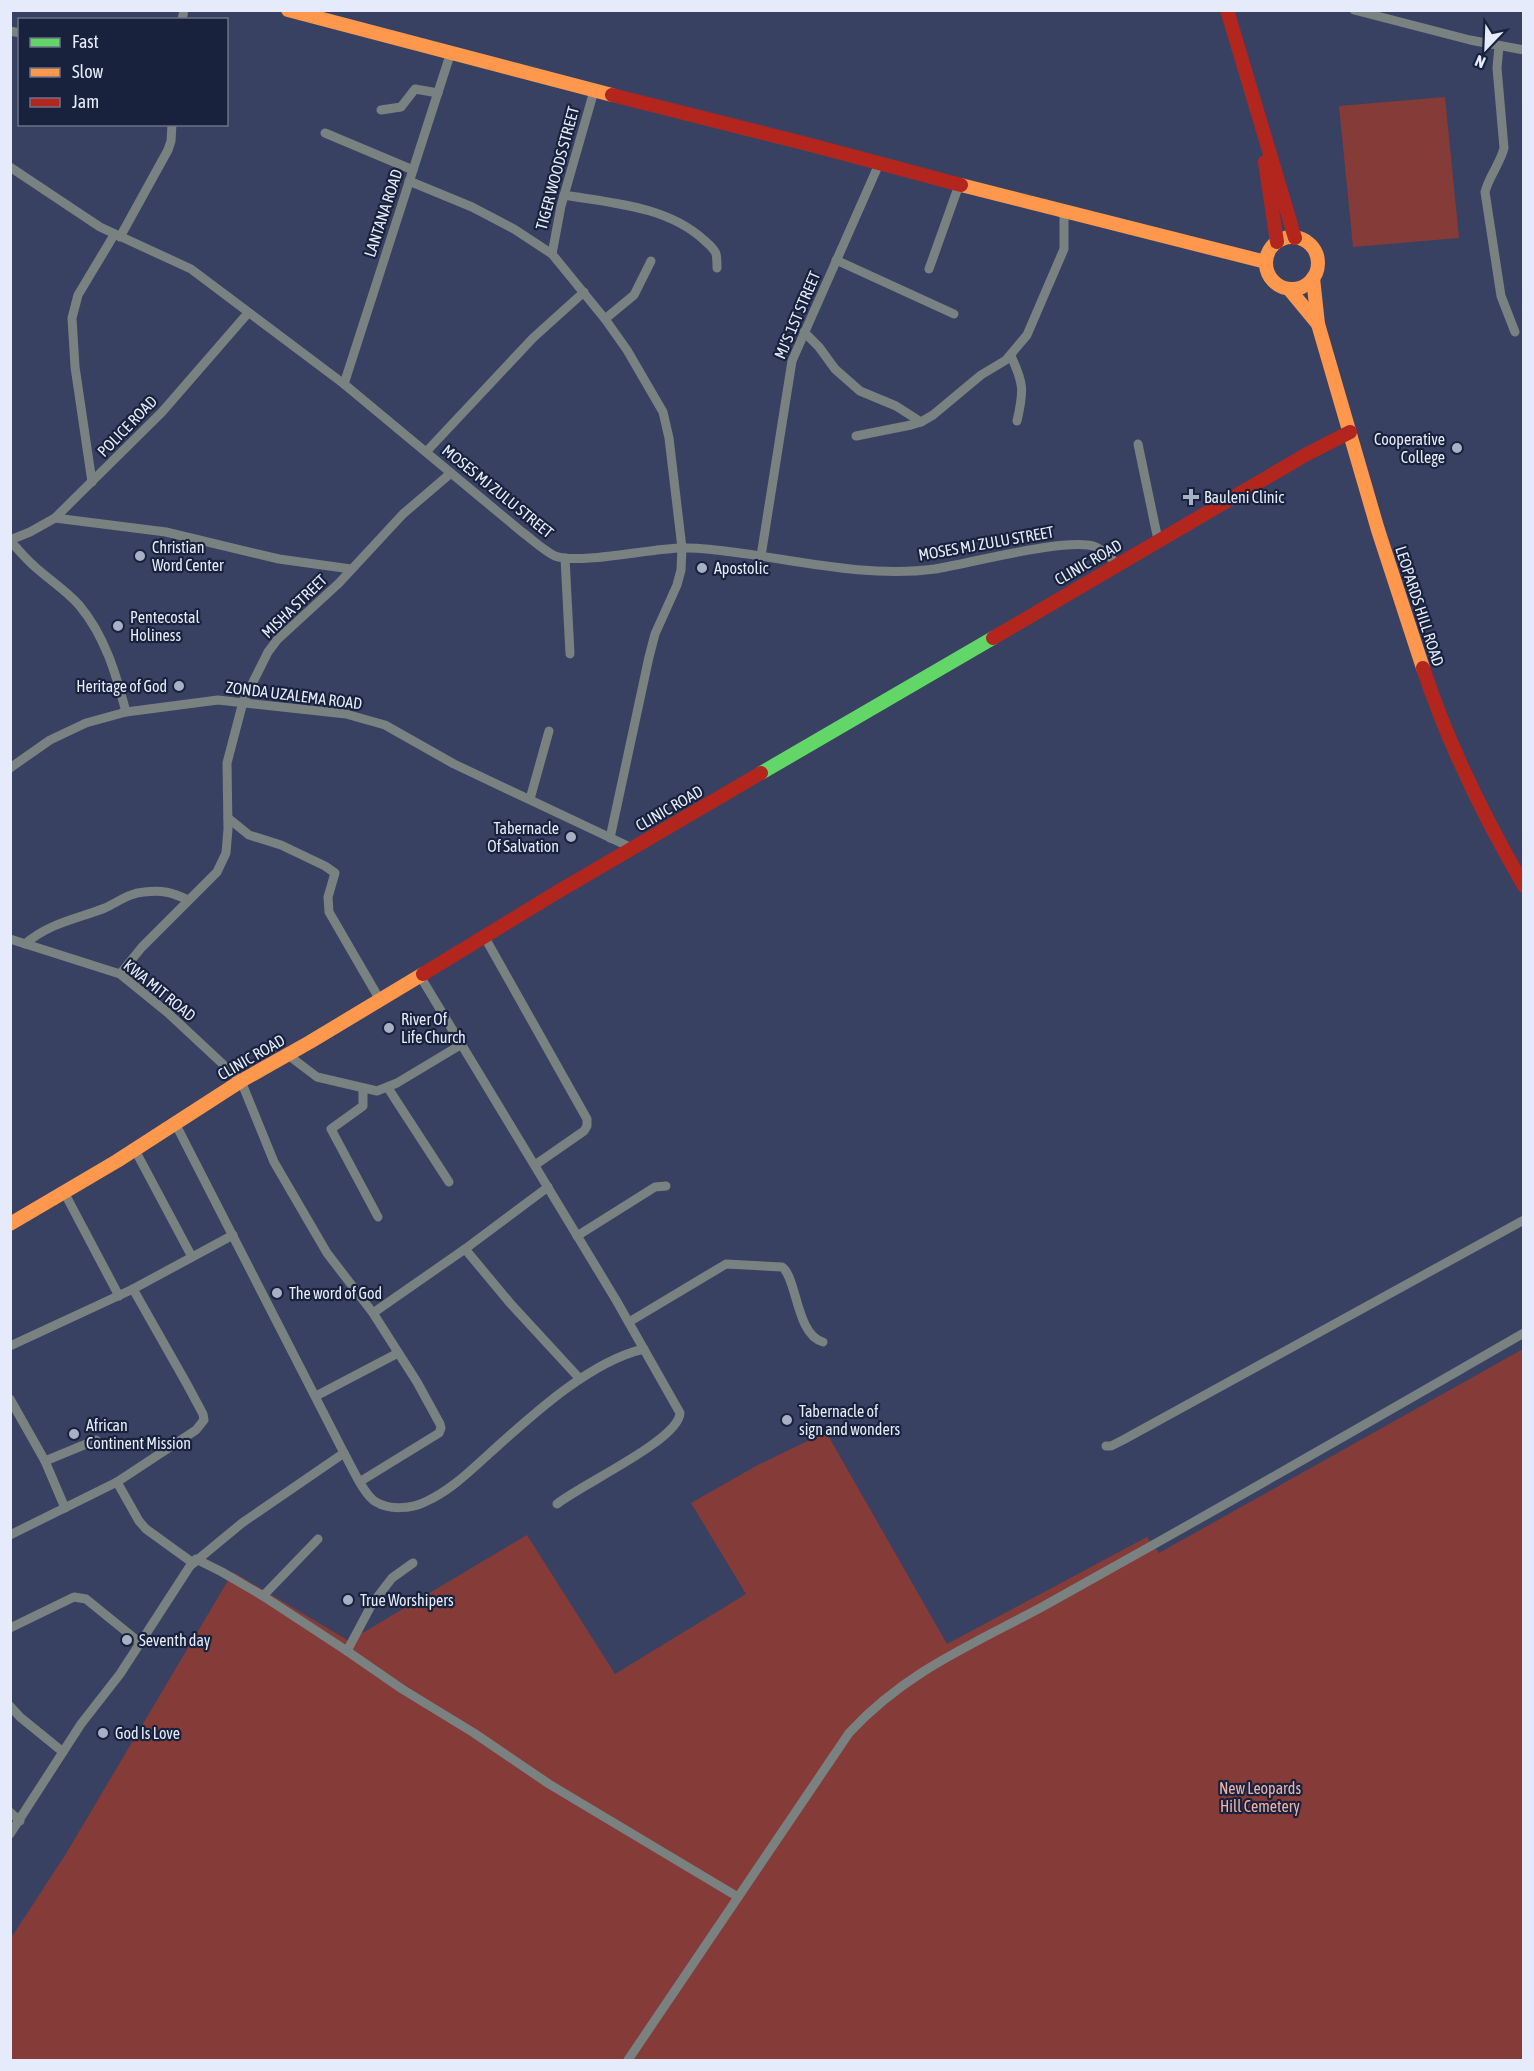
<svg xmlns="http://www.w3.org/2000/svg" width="1534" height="2071" font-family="'Asap Condensed',sans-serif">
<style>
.green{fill:#853b38}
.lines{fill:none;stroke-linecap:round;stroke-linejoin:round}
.street{stroke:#798280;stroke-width:9}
.fast{stroke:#63d668;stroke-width:14}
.slow{stroke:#ff974d;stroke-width:14}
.jam{stroke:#b3261e;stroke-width:14}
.poi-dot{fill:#a8b0c5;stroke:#19223d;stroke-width:2}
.labels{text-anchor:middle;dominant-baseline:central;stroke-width:4.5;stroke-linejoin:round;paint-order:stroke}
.street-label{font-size:16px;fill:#e5ebfa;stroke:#19223d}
.poi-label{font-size:16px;fill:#e5ebfa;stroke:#19223d;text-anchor:start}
.park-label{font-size:16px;fill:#edb1a8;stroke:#19223d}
</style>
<rect width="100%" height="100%" fill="#384162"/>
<g class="green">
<polygon points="1445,97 1459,238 1353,247 1339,106"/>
<polygon points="1523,1349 1523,2060 11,2060 11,1938 67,1852 233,1572 349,1641 527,1535 615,1674 746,1594 691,1503 756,1466 826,1432 947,1644 1147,1537 1159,1553"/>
</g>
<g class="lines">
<g class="street">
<polyline points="1354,10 1470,40 1524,50"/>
<polyline points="182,20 184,10"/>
<polyline points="10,31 20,33"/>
<path d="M 1499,46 L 1497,68 L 1504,148 C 1500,164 1489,176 1485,192 L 1501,296 L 1515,332"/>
<polyline points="381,110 401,107 415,89 438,93"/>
<polyline points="325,133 413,170"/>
<path d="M 10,167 L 100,227 L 191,269 L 344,384 L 522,532 C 533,540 543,550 555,556 C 579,565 652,548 682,548 C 706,547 731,552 754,555 C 813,564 876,577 935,569 C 967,564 1071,536 1096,547 C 1104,551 1111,558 1117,564"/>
<polyline points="409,181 472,207 514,229 552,254 605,319 627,350 663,412 669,438 682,548 681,570 677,585 655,634 649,657 610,838"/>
<path d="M 564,195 C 612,203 667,206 704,240 C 708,244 714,248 716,254 C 717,258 717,263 717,268"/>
<polyline points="120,237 168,150 171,141 172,124"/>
<polyline points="552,254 561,206 594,91"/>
<polyline points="836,260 954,314"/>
<polyline points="929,269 959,185"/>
<polyline points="605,319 634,295 651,261"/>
<polyline points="804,332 819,347 835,369 860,391 896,406 921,422 933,415 981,375 1006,360 1027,335 1064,249 1064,211"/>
<path d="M 1011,356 C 1024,384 1024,390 1017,421"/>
<polyline points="344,384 451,52"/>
<polyline points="856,436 911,425 921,422"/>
<polyline points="1138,444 1158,540"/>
<polyline points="426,452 533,338 584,292"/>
<polyline points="92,482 75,367 72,318 78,295 114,235"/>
<polyline points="55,518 166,532 279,559 351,569"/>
<polyline points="10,540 30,532 55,518 162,412 248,313"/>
<path d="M 10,541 C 18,549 25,558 33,565 C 48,579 66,590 79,605 C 105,636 116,674 126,712"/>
<polyline points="761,556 792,361 879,164"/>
<polyline points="565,558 570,654"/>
<polyline points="10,768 50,740 86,723 126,712 218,700 346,714 385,725 454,764 632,848"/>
<polyline points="530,799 549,731"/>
<polyline points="228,818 249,835 281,845 325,866 335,873 328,897 329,912 380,1000"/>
<polyline points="484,936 587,1119 587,1126 584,1131 535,1165"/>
<polyline points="10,939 120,974 168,1013 241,1081 274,1162 327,1253 373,1313 417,1382 440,1424 441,1428 439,1433 361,1481"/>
<path d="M 25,944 C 49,923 77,919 105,908 C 118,902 129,893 144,892 C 162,890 172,892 188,900"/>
<polyline points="120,974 142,947 217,872 226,853 228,829 227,763 243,702 268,652 277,640 339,583 403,514 451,473"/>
<path d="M 420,976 L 616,1300 L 680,1413 C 679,1440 580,1485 557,1504"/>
<polyline points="288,1055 317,1077 377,1091 397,1083 462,1044"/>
<polyline points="388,1088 449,1182"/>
<polyline points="363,1089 363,1106 331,1129 378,1217"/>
<path d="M 175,1123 L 344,1453 C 351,1465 364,1496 376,1502 C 389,1510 411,1509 425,1502 C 450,1491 470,1471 490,1453 C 531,1416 590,1361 644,1349"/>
<polyline points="135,1150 192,1257"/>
<polyline points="64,1192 119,1296"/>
<polyline points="577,1236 655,1187 666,1186"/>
<polyline points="465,1249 510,1303 580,1379"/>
<polyline points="373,1313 465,1249 548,1187"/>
<path d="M 629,1322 L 726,1264 L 782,1267 C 797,1277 796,1335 823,1342"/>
<polyline points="10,1346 133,1289 233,1235"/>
<polyline points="316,1396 398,1353"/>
<polyline points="10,1399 45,1461 65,1508"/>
<polyline points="1106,1446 1111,1446 1123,1440 1524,1220"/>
<polyline points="45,1461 96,1440"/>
<polyline points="117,1482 139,1521 146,1529 193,1563"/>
<polyline points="10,1535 117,1482 196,1430 204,1420 203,1414 188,1386 133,1289"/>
<polyline points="196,1559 222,1572 263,1596 347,1651 402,1689 474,1733 549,1784 738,1897"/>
<polyline points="263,1596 318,1539"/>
<polyline points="10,1628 74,1597 86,1599 139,1642"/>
<polyline points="347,1651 372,1604 392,1578 413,1563"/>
<polyline points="10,1706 20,1717 63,1752"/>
<polyline points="10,1812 20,1821"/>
<polyline points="10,1834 81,1724 120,1674 190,1566 242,1523 344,1453"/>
<path d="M 628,2060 L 849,1733 C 905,1672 971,1645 1042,1607 C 1062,1596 1081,1585 1101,1574 C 1243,1495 1383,1414 1524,1333"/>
</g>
<polyline class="fast" points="761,773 993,638"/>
<g class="slow">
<polyline points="288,10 612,95"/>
<polyline points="961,185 1266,262"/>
<circle cx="1292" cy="263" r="26"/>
<polyline points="1313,278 1318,324 1378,530 1423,668"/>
<polyline points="1289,289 1318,324"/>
<polyline points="10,1224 117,1161 241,1081 310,1042 423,974"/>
</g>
<g class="jam">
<polyline points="1227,10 1295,238"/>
<polyline points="612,95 811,145 961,185"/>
<polyline points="1265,162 1277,242"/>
<polyline points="993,638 1307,454 1350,432"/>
<path d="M 1423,668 C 1448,744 1484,817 1524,886"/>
<polyline points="423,974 554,894 761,773"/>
</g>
</g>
<g class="poi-dot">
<circle cx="1457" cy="448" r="6"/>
<path d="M1188 488h6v6h6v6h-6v6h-6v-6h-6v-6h6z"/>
<circle cx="140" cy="556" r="6"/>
<circle cx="702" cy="568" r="6"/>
<circle cx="118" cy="626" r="6"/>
<circle cx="179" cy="686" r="6"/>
<circle cx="571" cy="837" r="6"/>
<circle cx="389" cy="1028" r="6"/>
<circle cx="277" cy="1293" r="6"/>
<circle cx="787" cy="1420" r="6"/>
<circle cx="74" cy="1434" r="6"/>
<circle cx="348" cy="1600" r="6"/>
<circle cx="127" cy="1640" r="6"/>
<circle cx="103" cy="1733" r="6"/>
</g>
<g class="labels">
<g class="street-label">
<text transform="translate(557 168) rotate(-75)">TIGER WOODS STREET</text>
<text transform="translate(383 213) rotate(-72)">LANTANA ROAD</text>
<text transform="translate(797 315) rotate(-67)">MJ’S 1ST STREET</text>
<text transform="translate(127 426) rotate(-46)">POLICE ROAD</text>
<text transform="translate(498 491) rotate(39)">MOSES MJ ZULU STREET</text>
<text transform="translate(986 543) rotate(-10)">MOSES MJ ZULU STREET</text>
<text transform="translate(1088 562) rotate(-30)">CLINIC ROAD</text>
<text transform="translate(294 606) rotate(-44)">MISHA STREET</text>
<text transform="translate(1420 606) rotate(72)">LEOPARDS HILL ROAD</text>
<text transform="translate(294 695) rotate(7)">ZONDA UZALEMA ROAD</text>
<text transform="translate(669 808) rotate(-30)">CLINIC ROAD</text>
<text transform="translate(160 990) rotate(39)">KWA MIT ROAD</text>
<text transform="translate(251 1057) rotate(-30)">CLINIC ROAD</text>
</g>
<g class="poi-label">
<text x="1445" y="439" text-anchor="end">Cooperative<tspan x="1445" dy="18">College</tspan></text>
<text x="1204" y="497">Bauleni Clinic</text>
<text x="152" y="547">Christian<tspan x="152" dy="18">Word Center</tspan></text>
<text x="714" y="568">Apostolic</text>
<text x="130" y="617">Pentecostal<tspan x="130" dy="18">Holiness</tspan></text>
<text x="167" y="686" text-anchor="end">Heritage of God</text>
<text x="559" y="828" text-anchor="end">Tabernacle<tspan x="559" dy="18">Of Salvation</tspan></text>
<text x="401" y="1019">River Of<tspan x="401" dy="18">Life Church</tspan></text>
<text x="289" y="1293">The word of God</text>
<text x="799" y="1411">Tabernacle of<tspan x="799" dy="18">sign and wonders</tspan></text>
<text x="86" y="1425">African<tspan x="86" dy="18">Continent Mission</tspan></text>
<text x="360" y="1600">True Worshipers</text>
<text x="139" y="1640">Seventh day</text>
<text x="115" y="1733">God Is Love</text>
</g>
<g class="park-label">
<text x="1260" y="1788">New Leopards<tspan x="1260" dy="18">Hill Cemetery</tspan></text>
</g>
</g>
<rect width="1534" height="2071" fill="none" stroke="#e5ebfa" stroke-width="24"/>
<rect x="18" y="18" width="210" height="108" fill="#19223d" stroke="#6b7289" stroke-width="1.5"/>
<rect x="30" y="38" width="30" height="9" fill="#63d668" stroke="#6b7289" stroke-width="1.5"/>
<text x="72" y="48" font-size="18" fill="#e5ebfa">Fast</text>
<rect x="30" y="68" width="30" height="9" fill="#ff974d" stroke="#6b7289" stroke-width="1.5"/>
<text x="72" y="78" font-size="18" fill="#e5ebfa">Slow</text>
<rect x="30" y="98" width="30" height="9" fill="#b3261e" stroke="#6b7289" stroke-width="1.5"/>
<text x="72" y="108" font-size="18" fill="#e5ebfa">Jam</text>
<g transform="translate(1486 48) rotate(203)" stroke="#19223d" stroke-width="4.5" paint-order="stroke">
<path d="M0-4.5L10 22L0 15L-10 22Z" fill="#e5ebfa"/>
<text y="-9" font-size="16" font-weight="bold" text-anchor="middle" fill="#e5ebfa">N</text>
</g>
</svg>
